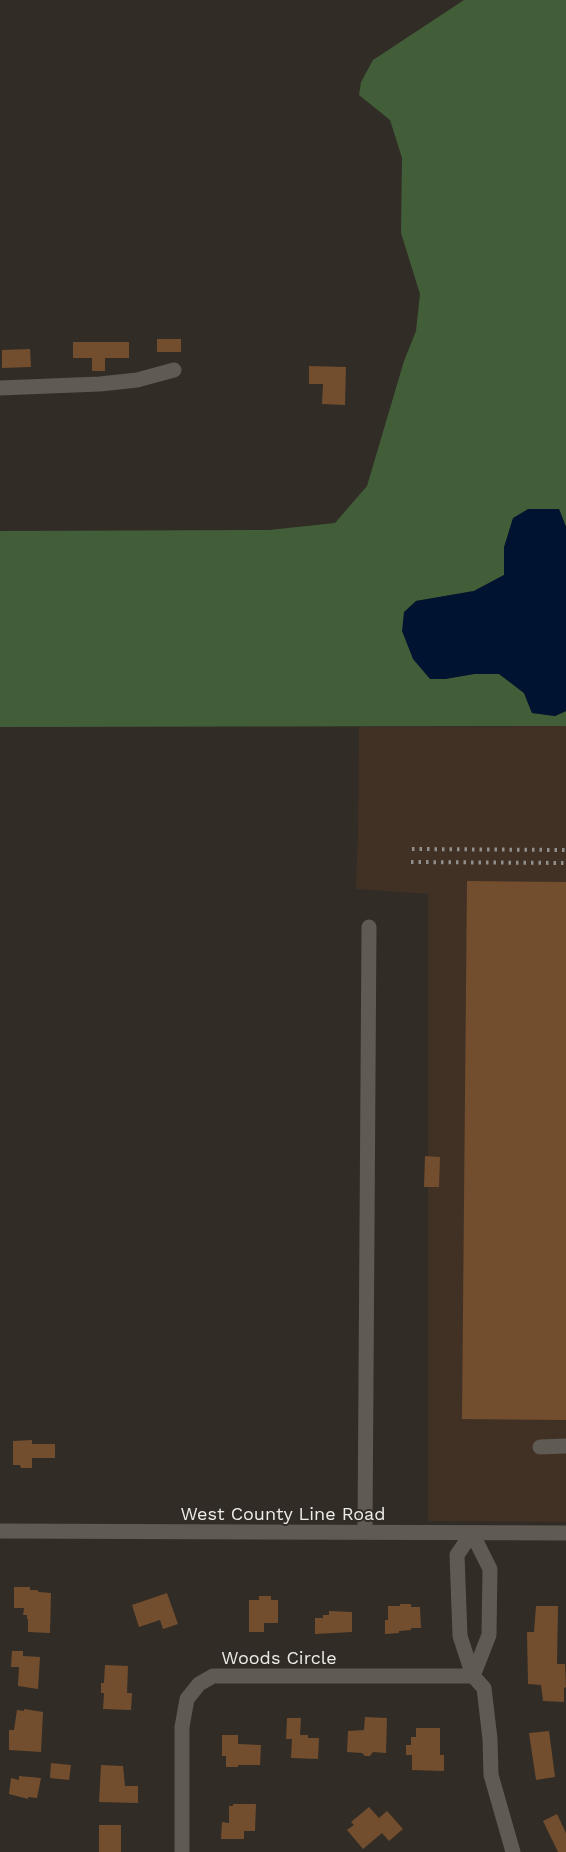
<svg xmlns="http://www.w3.org/2000/svg" width="566" height="1852" font-family="'Work Sans',sans-serif">
<style>
.industrial{fill:#413125}
.green{fill:#425e39}
.water{fill:#001331}
.building{fill:#724e2e}
.lines{fill:none;stroke-linecap:round;stroke-linejoin:round}
.minor{stroke:#5f5a53;stroke-width:15}
.rail{stroke:#928e89;stroke-width:4;stroke-dasharray:2.5 5;stroke-linecap:butt}
.labels{text-anchor:middle;dominant-baseline:central;stroke-width:4;stroke-linejoin:round;paint-order:stroke}
.street-label{font-size:18px;fill:#efece8;stroke:#312c26}
</style>
<rect width="100%" height="100%" fill="#312c26"/>
<polygon class="industrial" points="566,726 566,1522 428,1521 428,894 356,889 358,828 359,727"/>
<polygon class="green" points="464,0 566,0 566,527 559,509 504,547 504,575 474,591 416,601 445,679 474,674 499,674 524,693 532,713 555,716 566,711 566,726 0,727 0,531 269,530 335,523 367,486 404,361 416,331 420,294 401,233 402,158 390,120 359,95 361,82 373,60"/>
<polygon class="water" points="528,509 559,509 566,527 566,711 555,716 532,713 524,693 499,674 474,674 445,679 430,679 413,659 402,631 404,612 416,601 474,591 504,575 504,547 513,518"/>
<g class="building">
<rect x="157" y="339" width="24" height="13"/>
<polygon points="73,342 129,342 129,358 105,358 105,371 92,371 92,358 73,358"/>
<polygon points="30,349 31,367 2,368 2,350"/>
<polygon points="309,366 346,367 345,405 322,404 323,384 309,384"/>
<polygon points="467,881 566,882 566,1420 462,1419"/>
<polygon points="425,1156 440,1157 439,1187 424,1187"/>
<polygon points="32,1440 32,1444 55,1444 55,1458 32,1458 32,1468 21,1468 20,1465 13,1465 13,1441"/>
<polygon points="14,1587 30,1587 30,1590 37,1590 39,1592 51,1593 50,1633 28,1632 28,1619 27,1619 27,1615 23,1615 24,1608 14,1608"/>
<polygon points="167,1593 178,1624 163,1629 160,1620 139,1627 132,1605"/>
<polygon points="259,1596 271,1596 271,1600 278,1600 278,1623 264,1623 264,1632 249,1632 249,1600 259,1600"/>
<polygon points="400,1604 411,1604 411,1607 420,1607 421,1628 411,1628 411,1630 399,1631 399,1633 385,1634 385,1620 388,1620 388,1606 400,1606"/>
<polygon points="536,1606 558,1606 557,1664 565,1664 566,1687 564,1688 564,1702 543,1701 541,1685 528,1684 527,1632 534,1632"/>
<polygon points="329,1611 352,1612 352,1632 315,1634 315,1618 323,1618 323,1615 329,1615"/>
<polygon points="12,1651 23,1651 23,1656 40,1657 38,1689 18,1686 19,1667 11,1667"/>
<polygon points="105,1665 128,1666 127,1693 132,1693 131,1710 103,1709 104,1693 101,1693 101,1683 104,1683"/>
<polygon points="24,1709 43,1712 41,1752 9,1750 9,1730 14,1730 17,1710 24,1711"/>
<polygon points="365,1717 387,1718 386,1753 373,1752 370,1756 365,1756 362,1753 347,1752 348,1731 364,1730"/>
<polygon points="287,1718 301,1718 300,1735 308,1735 308,1738 319,1738 318,1759 291,1758 292,1739 286,1739"/>
<polygon points="416,1728 440,1728 440,1755 444,1755 444,1771 412,1770 412,1755 406,1755 406,1745 411,1745 411,1737 416,1737"/>
<polygon points="549,1731 555,1777 536,1780 529,1733"/>
<polygon points="222,1735 238,1735 238,1744 261,1745 260,1765 238,1765 238,1767 226,1767 226,1756 222,1756"/>
<polygon points="51,1763 71,1765 69,1780 50,1778"/>
<polygon points="101,1765 123,1766 125,1786 138,1786 138,1803 99,1802"/>
<polygon points="19,1776 41,1778 37,1798 28,1797 28,1799 9,1794 11,1778 19,1780"/>
<polygon points="233,1804 256,1804 255,1831 244,1831 244,1839 221,1839 222,1822 229,1823 229,1806 233,1806"/>
<polygon points="369,1807 379,1818 387,1811 403,1829 389,1841 382,1833 363,1849 347,1830 354,1825 351,1822"/>
<polygon points="557,1814 566,1833 566,1852 558,1852 543,1821"/>
<rect x="99" y="1825" width="22" height="27"/>
</g>
<g class="lines">
<g class="minor">
<polyline points="0,388 100,384 137,380 174,370"/>
<polyline points="540,1447 566,1446"/>
<polyline points="0,1531 566,1533"/>
<polyline points="365,1532 369,927"/>
<polyline points="473,1676 489,1635 490,1569 472,1533 457,1555 460,1636 473,1676 484,1688 490,1739 491,1775 513,1852"/>
<polyline points="182,1852 182,1727 187,1699 199,1684 213,1676 473,1676"/>
</g>
<g class="rail">
<polyline points="412,849 566,850"/>
<polyline points="411,862 566,863"/>
</g>
</g>
<g class="labels">
<g class="street-label">
<text x="283" y="1513">West County Line Road</text>
<text x="279" y="1657">Woods Circle</text>
</g>
</g>
</svg>
